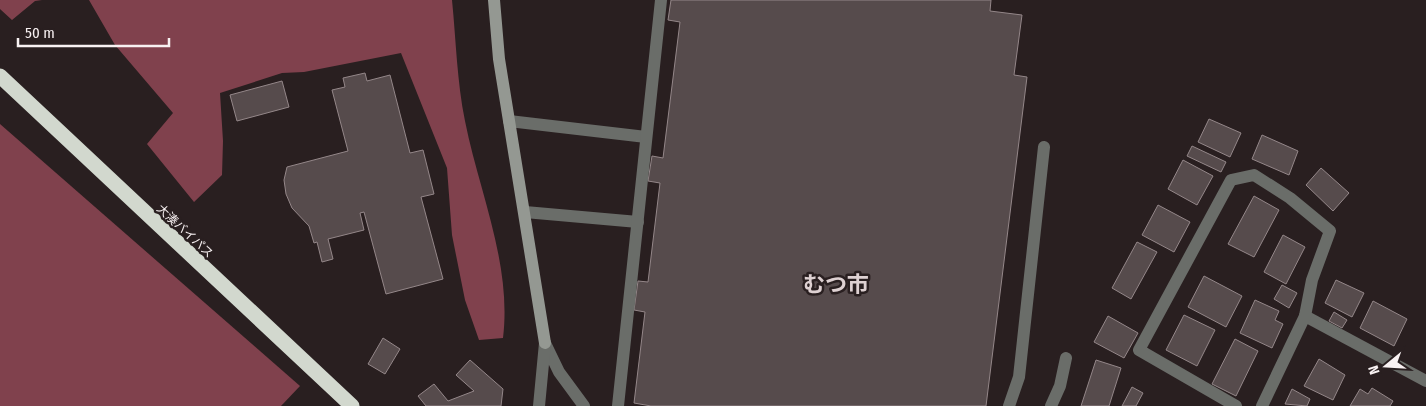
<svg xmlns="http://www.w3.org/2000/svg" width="1426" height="406" font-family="'Fira Sans Condensed','Noto Sans JP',sans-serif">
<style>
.forest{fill:#80414d}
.building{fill:#564b4c;stroke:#948789}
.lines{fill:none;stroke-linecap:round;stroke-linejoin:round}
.lane{stroke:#6a6d69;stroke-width:12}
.street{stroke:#6a6d69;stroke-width:12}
.secondary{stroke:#949892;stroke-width:12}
.highway{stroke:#d2d8ce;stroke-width:15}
.labels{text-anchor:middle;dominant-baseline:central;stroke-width:5;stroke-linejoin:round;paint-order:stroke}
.street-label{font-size:12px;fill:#f8f1f2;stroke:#291f20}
.town-label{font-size:22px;font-weight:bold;fill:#ded1d2;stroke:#291f20}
</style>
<rect width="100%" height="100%" fill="#291f20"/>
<g class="forest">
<polygon points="0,0 42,0 35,1 12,20 0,9"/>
<path d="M 89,0 L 452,0 C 456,40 457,82 465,121 C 479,192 512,264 503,338 L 479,340 L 465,300 L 452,235 L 447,168 L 401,53 L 304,72 L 282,73 L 220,93 L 223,141 L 222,175 L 194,202 L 147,144 L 173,113 L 115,45 Z"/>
<polygon points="0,124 300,386 281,406 0,406"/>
</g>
<g class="building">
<polygon points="671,0 991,0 990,11 1022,15 1014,75 1027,77 986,406 651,406 634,403 645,312 634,310 638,281 648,282 660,183 648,181 652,156 663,158 680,22 668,20"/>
<polygon points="365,73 367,81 390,75 410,153 423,150 434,194 421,197 443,279 386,294 364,212 360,213 364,230 328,239 333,259 322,262 317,242 314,243 309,226 292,208 286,194 284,180 287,167 348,151 332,90 345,87 343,78"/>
<polygon points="282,81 289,107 237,121 230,95"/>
<polygon points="1209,119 1241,133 1230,157 1198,142"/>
<polygon points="1262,135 1298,151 1289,175 1252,159"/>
<polygon points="1192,146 1226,162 1221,172 1187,156"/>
<polygon points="1183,160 1213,176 1197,205 1168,189"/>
<polygon points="1321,168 1349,193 1333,211 1306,185"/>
<polygon points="1254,196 1279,210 1254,257 1228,244"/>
<polygon points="1158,205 1190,222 1174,252 1142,235"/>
<polygon points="1283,235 1305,247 1286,284 1264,272"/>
<polygon points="1137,242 1157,252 1131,299 1112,288"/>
<polygon points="1204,276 1242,296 1226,327 1188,307"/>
<polygon points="1336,280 1364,293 1352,317 1325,303"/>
<polygon points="1282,285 1297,293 1289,308 1274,299"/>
<polygon points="1255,300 1279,311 1275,320 1283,324 1272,348 1240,333"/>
<polygon points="1373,301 1407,319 1394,346 1360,328"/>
<polygon points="1334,312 1347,320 1342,328 1329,321"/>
<polygon points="1184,315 1215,330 1197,366 1166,350"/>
<polygon points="1108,316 1138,333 1124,358 1094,342"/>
<polygon points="383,338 400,349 385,374 368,364"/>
<polygon points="1235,339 1258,351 1236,396 1212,384"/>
<polygon points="1319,359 1345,375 1333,400 1304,386"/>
<polygon points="470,360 503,389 501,406 426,406 418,396 434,384 448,401 474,391 456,375"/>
<polygon points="1096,360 1121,368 1109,406 1081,406"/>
<polygon points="1132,387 1143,393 1136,406 1122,406"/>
<polygon points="1372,388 1393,401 1390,406 1350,406 1360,389 1368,394"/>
<polygon points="1292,389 1310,399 1307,406 1285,404"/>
</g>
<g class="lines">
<g class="lane">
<polyline points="509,121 646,137"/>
<polyline points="525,212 638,222"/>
<polyline points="618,406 661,0"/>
<polyline points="1009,406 1019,377 1044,147"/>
</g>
<g class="street">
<polyline points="1305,316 1426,381"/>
<polyline points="545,343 559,372 584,406"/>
<polyline points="539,406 545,343"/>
<polyline points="1051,406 1060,386 1066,358"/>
<polyline points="1236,406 1139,350 1231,180 1254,175 1290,198 1330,231 1312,280 1305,316 1262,406"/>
</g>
<polyline class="secondary" points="494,0 499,59 545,343"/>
<polyline class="highway" points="0,76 352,406"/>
</g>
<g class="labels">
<g class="street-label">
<text transform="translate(185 231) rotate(43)">大湊バイパス</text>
</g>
<g class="town-label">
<text x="836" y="284">むつ市</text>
</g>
</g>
<g transform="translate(1386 366) rotate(252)" stroke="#291f20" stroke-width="4" paint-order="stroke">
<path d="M0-4L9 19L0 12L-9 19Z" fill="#f8f1f2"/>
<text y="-8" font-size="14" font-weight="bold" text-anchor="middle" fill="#f8f1f2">N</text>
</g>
<path d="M18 38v8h151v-8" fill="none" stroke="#f8f1f2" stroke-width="2.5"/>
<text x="25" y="38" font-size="15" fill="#f8f1f2" stroke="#291f20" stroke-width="4" paint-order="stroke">50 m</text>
</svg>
